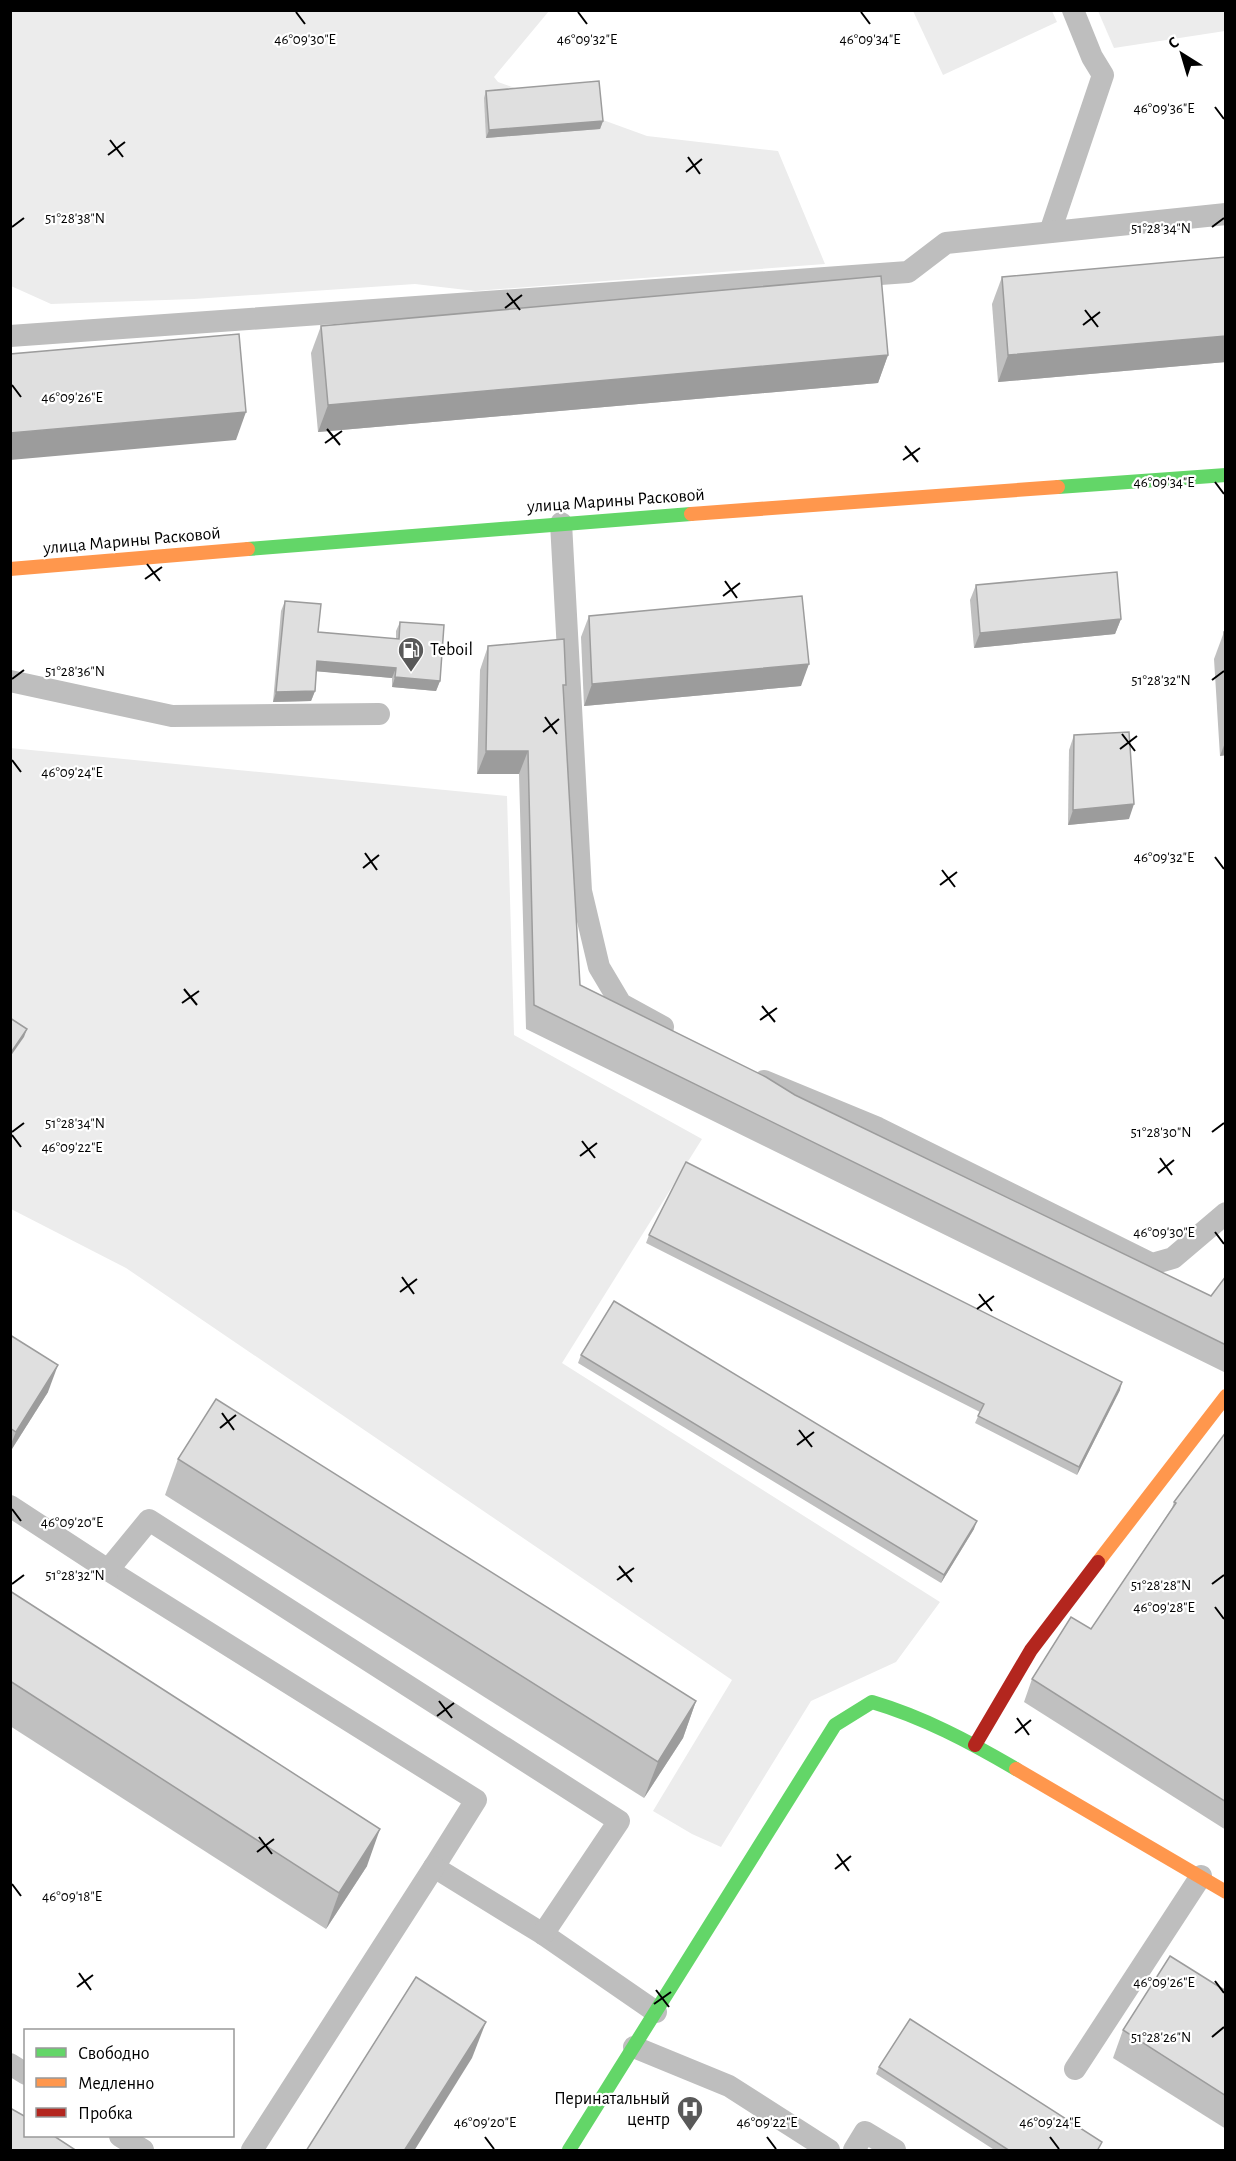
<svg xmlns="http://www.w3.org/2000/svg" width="1236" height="2161" font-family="'Alegreya Sans',sans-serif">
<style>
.green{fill:#ececec}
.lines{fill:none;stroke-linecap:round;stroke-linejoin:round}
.lane{stroke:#bebebe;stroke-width:22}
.fast{stroke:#63d668;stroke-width:14}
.slow{stroke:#ff974d;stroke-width:14}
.jam{stroke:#b3261e;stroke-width:14}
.wall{fill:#c0c0c0}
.shaded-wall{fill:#9c9c9c}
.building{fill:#dfdfdf;stroke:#9c9c9c;stroke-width:1.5}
.ticks{fill:none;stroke:#000;stroke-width:2}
.labels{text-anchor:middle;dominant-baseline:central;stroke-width:4.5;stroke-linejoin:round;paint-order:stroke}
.street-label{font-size:18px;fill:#000;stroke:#fff}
.poi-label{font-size:18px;fill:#000;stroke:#fff;text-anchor:start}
.ticks-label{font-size:15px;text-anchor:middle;fill:#000;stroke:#fff;stroke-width:4.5;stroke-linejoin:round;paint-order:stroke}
</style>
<rect width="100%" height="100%" fill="#fff"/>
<g class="green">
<polygon points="11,10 549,11 494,77 498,82 647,136 778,151 825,264 475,291 415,284 194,299 51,304 11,286"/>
<polygon points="913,11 1052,11 1057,22 943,75"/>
<polygon points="1098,11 1225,11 1225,31 1114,48"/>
<polygon points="10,748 507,796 514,1035 702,1139 562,1363 940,1602 896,1662 811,1701 721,1847 692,1834 653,1811 732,1680 126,1268 11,1209"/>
</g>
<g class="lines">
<g class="lane">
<polyline points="1050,232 1103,75 1092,57 1073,10"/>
<polyline points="10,336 908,272 946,243 1226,214"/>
<polyline points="561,523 581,891 599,967 621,1004 663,1027"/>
<polyline points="10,681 172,716 379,714"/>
<polyline points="764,1081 878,1128 1152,1264 1173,1258 1226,1213"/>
<polyline points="10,1506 108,1570 476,1800 434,1867 543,1934 656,2012"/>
<polyline points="108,1570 149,1520 619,1821 543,1934"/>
<polyline points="634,2047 729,2086 829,2150"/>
<polyline points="10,2064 26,2074"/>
<polyline points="1075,2069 1201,1876"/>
<polyline points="120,2136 143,2150"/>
<polyline points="252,2150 434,1867"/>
<polyline points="854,2150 865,2132 895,2150"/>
</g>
<g class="fast">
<polyline points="1058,487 1226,475"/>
<polyline points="248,549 691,514"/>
<path d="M 569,2150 L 835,1725 L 872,1702 C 923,1717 970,1742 1016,1769"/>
</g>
<g class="slow">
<polyline points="691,514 1058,487"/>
<polyline points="10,569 248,549"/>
<polyline points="1098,1562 1226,1396"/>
<polyline points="1016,1769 1226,1892"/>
</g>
<polyline class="jam" points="975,1745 1031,1650 1098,1562"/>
</g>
<g class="wall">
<polygon points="486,91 603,121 600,129 486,138 484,98"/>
<polygon points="1226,257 1226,362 998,382 992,304 1002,277"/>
<polygon points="321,326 888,355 878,383 318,432 311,353"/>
<polygon points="976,585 1121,619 1115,634 974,648 970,600"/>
<polygon points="285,601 318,632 396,639 396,631 400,622 440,681 436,691 392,687 392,678 316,671 315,691 311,701 273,702 281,611"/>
<polygon points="589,616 801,686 584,706 581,637"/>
<polygon points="1224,632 1226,632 1226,755 1220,756 1214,659"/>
<polygon points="488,646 566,685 563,692 580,985 795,1095 1211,1296 1226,1276 1226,1373 526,1029 519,774 477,774 480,670"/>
<polygon points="1074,735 1129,819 1068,825 1069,750"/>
<polygon points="649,1235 1120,1390 1077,1475 975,1423 980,1412 646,1243"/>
<polygon points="10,1335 48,1392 10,1452"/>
<polygon points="581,1355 974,1529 941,1583 578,1363"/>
<polygon points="1226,1432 1226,1830 1024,1702 1032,1679 1091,1629 1172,1508 1174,1502"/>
<polygon points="178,1459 696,1701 683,1738 644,1798 165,1495"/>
<polygon points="10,1591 367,1866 326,1929 10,1726"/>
<polygon points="1226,1991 1226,2129 1113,2058 1123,2030"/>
<polygon points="879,2067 1099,2151 996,2151 876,2074"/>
</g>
<g class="shaded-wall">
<polygon points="603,121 600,129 486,138 489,130"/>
<polygon points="1226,336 1226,362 998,382 1008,355"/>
<polygon points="888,355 878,383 318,432 328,405"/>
<polygon points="246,412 236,440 10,460 10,433"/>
<polygon points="1121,619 1115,634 974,648 980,633"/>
<polygon points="317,661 396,668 392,678 313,671"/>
<polygon points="809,664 801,686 584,706 592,684"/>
<polygon points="395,677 440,681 436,691 392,687"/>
<polygon points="315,691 311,701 273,702 276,692"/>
<polygon points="1226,740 1226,755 1220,756"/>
<polygon points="486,751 528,751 519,774 477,774"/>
<polygon points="1134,804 1129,819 1068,825 1073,810"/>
<polygon points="27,1029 24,1037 10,1057 10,1054"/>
<polygon points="58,1365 48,1392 10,1452 10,1446 16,1432"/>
<polygon points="1122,1382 1120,1390 1077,1475 1079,1467"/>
<polygon points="977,1521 974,1529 941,1583 944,1575"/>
<polygon points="696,1701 683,1738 644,1798 658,1762"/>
<polygon points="380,1829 367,1866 326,1929 339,1893"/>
<polygon points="486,2022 472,2058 414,2151 404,2151"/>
</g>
<g class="building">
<polygon points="599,81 603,121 489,130 486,91"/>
<polygon points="1226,257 1226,336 1008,355 1002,277"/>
<polygon points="881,276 888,355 328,405 321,326"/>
<polygon points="239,334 246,412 10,433 10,354"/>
<polygon points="1117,572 1121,619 980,633 976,585"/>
<polygon points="802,596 809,664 592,684 589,616"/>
<polygon points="285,601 321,604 318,632 399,639 400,622 444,625 440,681 395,677 396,668 317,661 315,691 276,692"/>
<polygon points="1224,632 1226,632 1226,661"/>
<polygon points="564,639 566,685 563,685 580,985 766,1077 795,1095 1211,1296 1226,1276 1226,1345 534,1005 528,751 486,751 488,646"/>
<polygon points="1129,732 1134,804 1073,810 1074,735"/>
<polygon points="10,1018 27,1029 10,1054"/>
<polygon points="686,1162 1122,1382 1079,1467 978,1416 984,1404 649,1235"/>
<polygon points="614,1301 977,1521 944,1575 581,1355"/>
<polygon points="10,1335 58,1365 16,1432 10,1428"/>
<polygon points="216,1399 696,1701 658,1762 178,1459"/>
<polygon points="1226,1432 1226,1802 1032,1679 1071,1617 1091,1629 1176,1503 1174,1502"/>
<polygon points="10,1591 380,1829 339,1893 10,1681"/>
<polygon points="1170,1956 1226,1991 1226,2096 1123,2030"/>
<polygon points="416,1977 486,2022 404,2151 306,2151"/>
<polygon points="910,2019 1102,2142 1097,2151 1010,2151 879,2067"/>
<polygon points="10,2108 26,2117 26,2136 54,2136 77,2151 10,2151"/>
</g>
<path class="ticks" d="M 296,12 L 305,24M 578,12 L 587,24M 861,12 L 870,24M 1215,107 L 1224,119M 110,140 L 123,157M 108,155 L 125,142M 688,157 L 700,174M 686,172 L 702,159M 12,227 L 24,218M 1212,227 L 1224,218M 507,293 L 520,310M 505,308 L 522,295M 1085,310 L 1098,327M 1083,325 L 1100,312M 12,385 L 21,397M 327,429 L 340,445M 325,443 L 342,431M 905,446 L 918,462M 903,460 L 920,448M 1215,482 L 1224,494M 147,564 L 160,581M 145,579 L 162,567M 725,581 L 737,598M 723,596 L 740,583M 12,679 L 24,670M 1212,680 L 1224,671M 545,717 L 557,734M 543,732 L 559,719M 1122,734 L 1135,751M 1120,749 L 1137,736M 12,760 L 21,772M 365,853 L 377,870M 1215,857 L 1224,869M 363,868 L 379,855M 942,870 L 955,887M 940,885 L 957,872M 184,989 L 197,1005M 182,1003 L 199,991M 762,1006 L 775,1022M 760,1020 L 777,1008M 12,1132 L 24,1123M 1212,1132 L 1224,1123M 12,1135 L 21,1147M 582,1141 L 595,1158M 580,1156 L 597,1143M 1160,1158 L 1172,1175M 1158,1173 L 1174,1160M 1215,1232 L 1224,1244M 402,1277 L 414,1294M 400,1292 L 417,1279M 979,1294 L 992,1311M 977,1309 L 994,1296M 222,1413 L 234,1430M 220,1428 L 236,1415M 799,1430 L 812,1447M 797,1445 L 814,1432M 12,1509 L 21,1521M 619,1566 L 632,1582M 617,1580 L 634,1568M 12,1584 L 24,1575M 1212,1584 L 1224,1575M 1215,1607 L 1224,1619M 439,1701 L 452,1718M 437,1716 L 454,1703M 1017,1718 L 1029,1735M 1015,1733 L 1031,1720M 259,1837 L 272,1854M 257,1852 L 274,1839M 837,1854 L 849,1871M 835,1869 L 851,1856M 12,1884 L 21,1896M 79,1973 L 91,1990M 1215,1981 L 1224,1993M 77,1987 L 93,1975M 656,1990 L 669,2007M 654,2004 L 671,1992M 1212,2037 L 1224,2027M 485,2137 L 494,2149M 767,2137 L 776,2149M 1050,2137 L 1059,2149"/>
<defs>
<g id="fuel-pin" transform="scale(1.35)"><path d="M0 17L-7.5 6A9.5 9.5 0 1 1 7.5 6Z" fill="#595959" stroke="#fff"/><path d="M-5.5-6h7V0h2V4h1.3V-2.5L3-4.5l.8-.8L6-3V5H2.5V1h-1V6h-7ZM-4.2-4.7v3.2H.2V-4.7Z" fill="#fff"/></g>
<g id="hospital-pin" transform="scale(1.35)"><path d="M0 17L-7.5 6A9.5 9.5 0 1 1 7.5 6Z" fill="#595959" stroke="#fff"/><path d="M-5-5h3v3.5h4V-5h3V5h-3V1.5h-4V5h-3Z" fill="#fff"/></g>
</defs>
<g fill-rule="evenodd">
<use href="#fuel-pin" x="411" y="650"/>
<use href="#hospital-pin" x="690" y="2109"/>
</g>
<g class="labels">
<g class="street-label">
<text transform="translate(616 501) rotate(-4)">улица Марины Расковой</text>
<text transform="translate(132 541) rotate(-5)">улица Марины Расковой</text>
</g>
<g class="poi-label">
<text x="430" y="650">Teboil</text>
<text x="670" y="2099" text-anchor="end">Перинатальный<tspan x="670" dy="21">центр</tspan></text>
</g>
</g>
<g class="ticks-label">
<text x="305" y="44">46°09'30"E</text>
<text x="587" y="44">46°09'32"E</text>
<text x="870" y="44">46°09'34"E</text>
<text x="1164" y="113">46°09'36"E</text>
<text x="75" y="223">51°28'38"N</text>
<text x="1161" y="233">51°28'34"N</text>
<text x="72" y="402">46°09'26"E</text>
<text x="1164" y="487">46°09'34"E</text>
<text x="75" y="676">51°28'36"N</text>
<text x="1161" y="685">51°28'32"N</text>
<text x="72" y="777">46°09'24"E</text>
<text x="1164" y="862">46°09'32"E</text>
<text x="75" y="1128">51°28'34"N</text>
<text x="1161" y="1137">51°28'30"N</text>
<text x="72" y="1152">46°09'22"E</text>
<text x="1164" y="1237">46°09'30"E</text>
<text x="72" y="1527">46°09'20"E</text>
<text x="75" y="1580">51°28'32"N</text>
<text x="1161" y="1590">51°28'28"N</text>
<text x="1164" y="1612">46°09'28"E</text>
<text x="72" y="1901">46°09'18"E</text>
<text x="1164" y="1987">46°09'26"E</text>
<text x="1161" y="2042">51°28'26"N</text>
<text x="485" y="2127">46°09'20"E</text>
<text x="767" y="2127">46°09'22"E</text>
<text x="1050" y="2127">46°09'24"E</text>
</g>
<rect width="1236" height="2161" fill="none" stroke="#000000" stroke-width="24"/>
<rect x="24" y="2029" width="210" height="108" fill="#ffffff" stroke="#999999" stroke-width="1.5"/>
<rect x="36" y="2048" width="30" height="9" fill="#63d668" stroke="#999999" stroke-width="1.5"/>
<text x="78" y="2059" font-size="18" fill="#000000">Свободно</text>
<rect x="36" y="2078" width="30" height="9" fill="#ff974d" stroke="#999999" stroke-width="1.5"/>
<text x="78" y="2089" font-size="18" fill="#000000">Медленно</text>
<rect x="36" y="2108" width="30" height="9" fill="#b3261e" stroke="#999999" stroke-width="1.5"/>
<text x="78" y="2119" font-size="18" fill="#000000">Пробка</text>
<g transform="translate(1182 54) rotate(323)" stroke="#ffffff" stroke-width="4.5" paint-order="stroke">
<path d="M0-4.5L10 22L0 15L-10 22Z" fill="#000000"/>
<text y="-9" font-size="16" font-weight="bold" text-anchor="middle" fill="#000000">С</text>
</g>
</svg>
